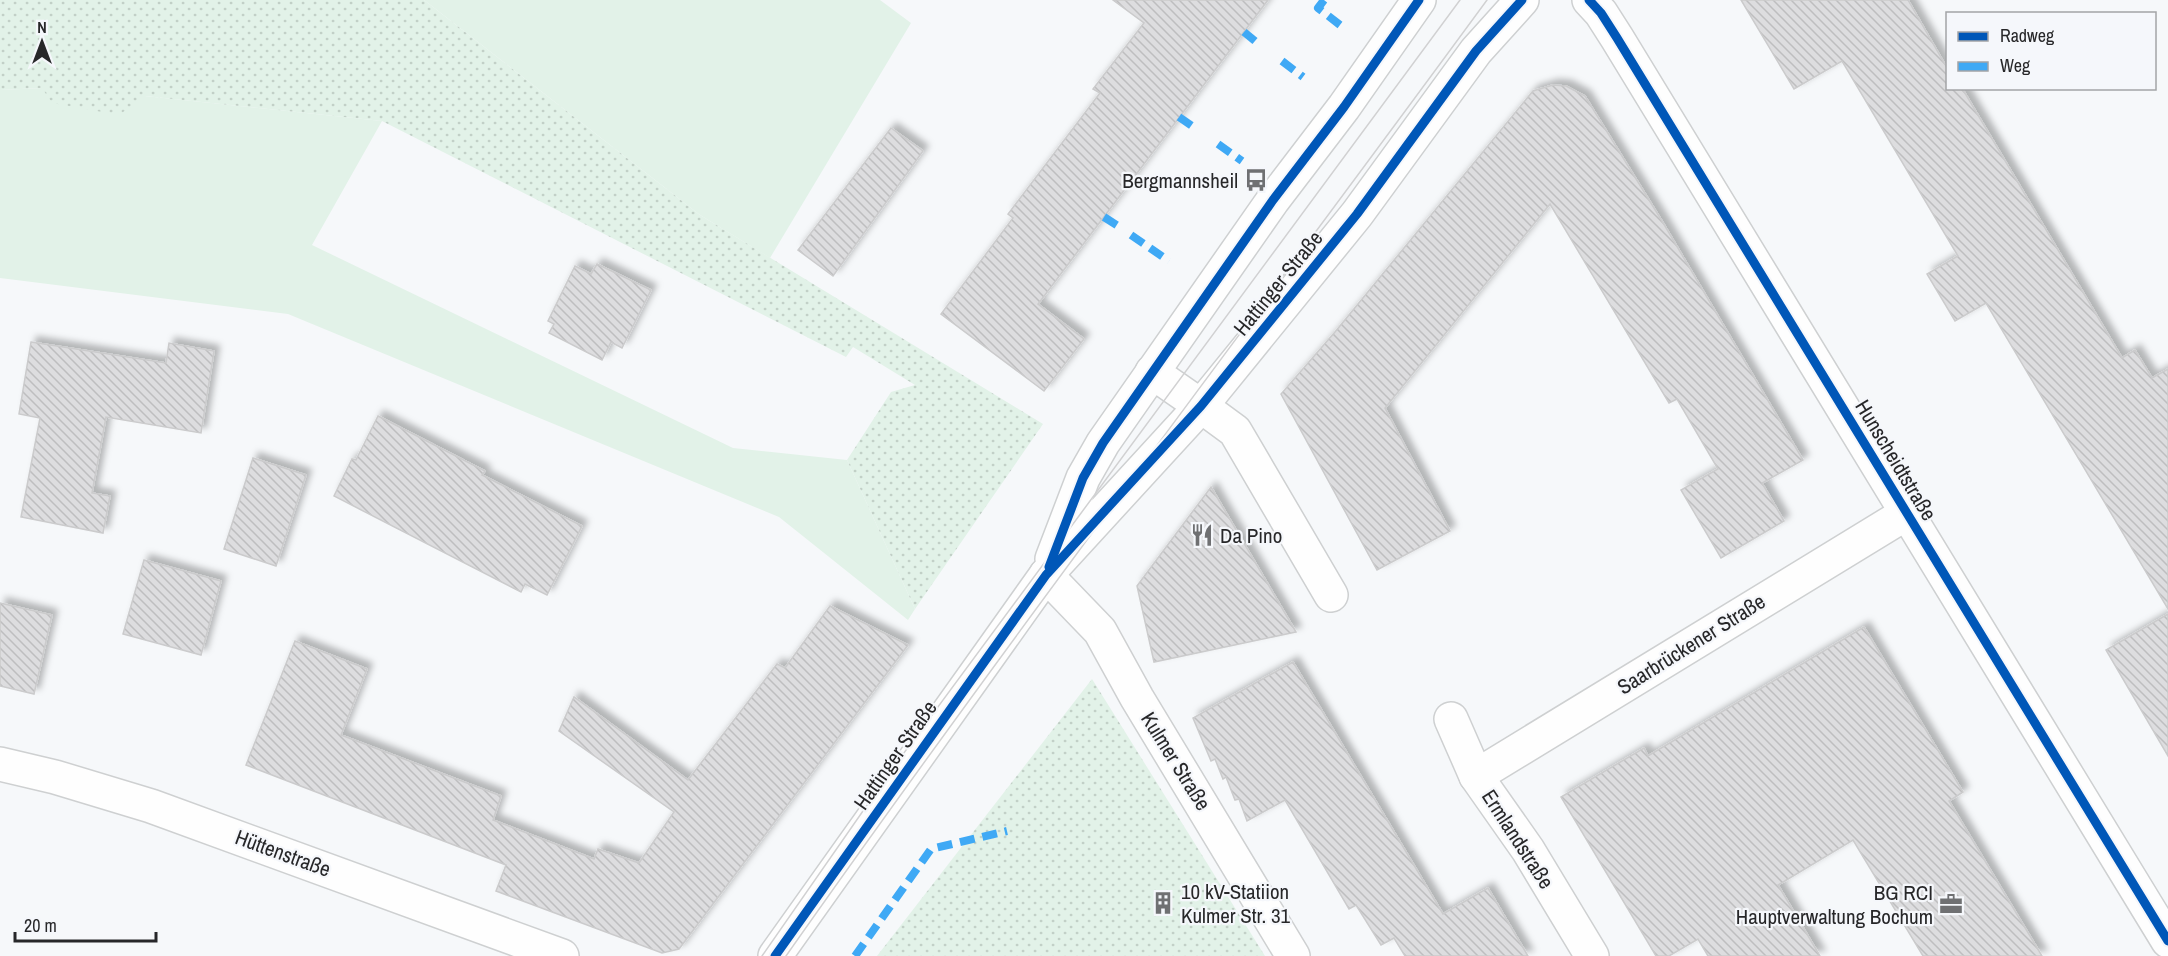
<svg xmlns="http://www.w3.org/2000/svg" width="2168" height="956" font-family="'Archivo Narrow',sans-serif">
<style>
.grass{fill:#e2f2e8}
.park{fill:url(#park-dots)}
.building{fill:url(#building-back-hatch);stroke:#cbcbcc;stroke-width:1.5;filter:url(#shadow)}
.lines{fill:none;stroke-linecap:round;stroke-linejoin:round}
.minor-casing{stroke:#ced0d1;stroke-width:36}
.major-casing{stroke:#ced0d1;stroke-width:36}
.minor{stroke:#fefefe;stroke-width:33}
.major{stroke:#fefefe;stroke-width:33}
.tram{stroke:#d1d1d2;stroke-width:1.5}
.quiet{stroke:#3fa9f5;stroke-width:8;stroke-dasharray:15 8;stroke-linecap:butt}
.cycleway-casing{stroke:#f5f7fb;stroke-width:13}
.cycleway{stroke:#0057b8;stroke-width:9}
.labels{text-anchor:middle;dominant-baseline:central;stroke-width:4.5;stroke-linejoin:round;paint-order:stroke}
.poi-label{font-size:21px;fill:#272729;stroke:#f5f7fb;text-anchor:end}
.street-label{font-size:21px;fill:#272729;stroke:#f5f7fb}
</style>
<defs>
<pattern id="park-dots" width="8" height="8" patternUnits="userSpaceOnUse" patternTransform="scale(1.5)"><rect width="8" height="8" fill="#e2f2e8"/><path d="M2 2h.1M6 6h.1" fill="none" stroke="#c2d0c7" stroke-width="1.8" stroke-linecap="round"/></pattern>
<pattern id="building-back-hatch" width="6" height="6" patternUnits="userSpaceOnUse" patternTransform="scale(1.5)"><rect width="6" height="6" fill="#dddddf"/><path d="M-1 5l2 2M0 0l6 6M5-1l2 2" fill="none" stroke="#bebebf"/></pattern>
<filter id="shadow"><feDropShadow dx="5.5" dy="-5.5" stdDeviation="3" flood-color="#0004"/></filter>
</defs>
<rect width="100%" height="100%" fill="#f6f8fa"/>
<g class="grass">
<polygon points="424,0 880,0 911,23 770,258 700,215"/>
<polygon points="42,88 145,96 382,121 312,245 733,448 847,460 915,609 908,620 779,517 288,314 0,278 0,90"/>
</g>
<g class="park">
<polygon points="0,0 424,0 700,215 1043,424 915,609 847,460 891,392 915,385 853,347 846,357 382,121 145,96 119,115 52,103 42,88 0,90"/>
<polygon points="1092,679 1265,956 877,956"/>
</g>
<g class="building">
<polygon points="1113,0 1268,0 1038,304 1084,339 1044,391 941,314 1013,218 1008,214 1100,93 1093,89 1144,23"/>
<polygon points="1741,0 1908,0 1947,68 1947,88 1962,88 2122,358 2135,350 2152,378 2168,369 2168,609 1986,303 1955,321 1927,274 1958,256 1842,61 1794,89"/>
<polygon points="1553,85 1566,86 1585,96 1662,221 1803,460 1762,483 1784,521 1721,558 1681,490 1718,469 1677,399 1669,403 1550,204 1385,408 1450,531 1377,570 1281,394 1335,332 1533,91"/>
<polygon points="891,128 923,151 833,276 798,250"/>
<polygon points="597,264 651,290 622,348 611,342 602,360 549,333 554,324 548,321 575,266 591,274"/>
<polygon points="31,342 166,363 169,343 214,351 201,433 106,417 92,493 110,496 103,533 21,517 40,418 19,414"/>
<polygon points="378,416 485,471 482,475 582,526 547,595 525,584 521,592 334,496 352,459 356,460"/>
<polygon points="253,458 306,475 276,566 224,549"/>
<polygon points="1211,487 1296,632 1154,662 1137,586"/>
<polygon points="144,560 221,581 201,655 123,634"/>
<polygon points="0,603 52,615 34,694 0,686"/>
<polygon points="830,606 908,645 679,949 662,953 496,891 506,865 246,765 295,641 367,669 341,735 501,796 493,820 594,859 598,849 639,863 674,812 559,731 574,697 688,780 777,664 785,668"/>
<polygon points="2168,614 2168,756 2106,650"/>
<polygon points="1864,627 1963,792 1949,801 2042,956 1923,956 1853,840 1778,885 1820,956 1708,956 1698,939 1669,956 1656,956 1561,797 1644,748 1648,756"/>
<polygon points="1293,662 1443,914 1488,888 1528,956 1405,956 1394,938 1381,945 1356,905 1349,909 1285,800 1247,821 1239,799 1235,800 1226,777 1223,779 1215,759 1211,761 1193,718"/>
</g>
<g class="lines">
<g class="minor-casing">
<g id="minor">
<polyline points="1589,0 1601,13 1617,38 2168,941"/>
<polyline points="1201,406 1235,431 1331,595"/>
<polyline points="1046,575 1100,631 1137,698 1293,956"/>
<polyline points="1451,719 1476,776 1528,850 1592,956"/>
<polyline points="0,764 55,777 151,806 562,956"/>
<polyline points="1476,776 1907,513"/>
</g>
</g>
<g class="major-casing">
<g id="major">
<polyline points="1152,372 1201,406"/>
<polyline points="1052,559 1083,478 1103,443 1273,200 1344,107 1419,0"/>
<polyline points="775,956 1046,575 1201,406 1357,214 1476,51 1522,0"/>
</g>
</g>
<use href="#minor" class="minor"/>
<use href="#major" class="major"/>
<g class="tram">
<polyline points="762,956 895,765 1460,0"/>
<path d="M 786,956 C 1013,633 1253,319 1487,0"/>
</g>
<g class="quiet">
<polyline points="1324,0 1318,8 1340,25"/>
<polyline points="1244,32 1255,41"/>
<polyline points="1282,61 1303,77"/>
<polyline points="1179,117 1192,126"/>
<polyline points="1218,144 1242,161"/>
<polyline points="1104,217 1123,229"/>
<polyline points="1131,235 1169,261"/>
<polyline points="855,956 931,849 1007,831"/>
</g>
<g class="cycleway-casing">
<g id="cycleway">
<polyline points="1589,0 1601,13 1617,38 2168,941"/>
<polyline points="1049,567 1083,478 1103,443 1273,200 1344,107 1419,0"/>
<polyline points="775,956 1046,575 1201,406 1357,214 1476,51 1522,0"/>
</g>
</g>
<use href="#cycleway" class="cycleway"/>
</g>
<defs>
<g id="bus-bare" transform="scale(1.8)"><path d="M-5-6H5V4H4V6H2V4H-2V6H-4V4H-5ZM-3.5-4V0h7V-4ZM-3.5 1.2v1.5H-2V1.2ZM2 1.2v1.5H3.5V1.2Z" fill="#6f7072" stroke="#f5f7fb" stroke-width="2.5" paint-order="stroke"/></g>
<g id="restaurant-bare" transform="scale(1.8)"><path d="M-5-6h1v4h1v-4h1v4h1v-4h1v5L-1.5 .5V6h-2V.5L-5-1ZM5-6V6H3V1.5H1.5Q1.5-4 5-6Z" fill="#6f7072" stroke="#f5f7fb" stroke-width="2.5" paint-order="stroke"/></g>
<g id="building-bare" transform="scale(1.8)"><path d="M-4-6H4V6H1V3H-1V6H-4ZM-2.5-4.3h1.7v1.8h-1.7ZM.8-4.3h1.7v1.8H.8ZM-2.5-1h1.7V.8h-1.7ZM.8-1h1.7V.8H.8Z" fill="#6f7072" stroke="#f5f7fb" stroke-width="2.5" paint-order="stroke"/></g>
<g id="office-bare" transform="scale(1.8)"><path d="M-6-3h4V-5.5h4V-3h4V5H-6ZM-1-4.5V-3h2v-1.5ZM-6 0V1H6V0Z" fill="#6f7072" stroke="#f5f7fb" stroke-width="2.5" paint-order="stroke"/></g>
</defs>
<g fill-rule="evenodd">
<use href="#bus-bare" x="1256" y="180"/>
<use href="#restaurant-bare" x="1202" y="535"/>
<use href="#building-bare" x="1163" y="903"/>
<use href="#office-bare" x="1951" y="904"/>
</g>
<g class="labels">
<g class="poi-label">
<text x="1238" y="180">Bergmannsheil</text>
<text x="1220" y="535" text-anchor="start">Da Pino</text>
<text x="1181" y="891" text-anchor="start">10 kV-Statiion<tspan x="1181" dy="24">Kulmer Str. 31</tspan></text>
<text x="1933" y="892">BG RCI<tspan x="1933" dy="24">Hauptverwaltung Bochum</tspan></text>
</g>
<g class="street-label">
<text transform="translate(1278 283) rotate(-51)">Hattinger Straße</text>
<text transform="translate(1896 460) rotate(59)">Hunscheidtstraße</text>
<text transform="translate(1691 644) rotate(-32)">Saarbrückener Straße</text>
<text transform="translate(895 755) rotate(-55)">Hattinger Straße</text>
<text transform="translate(1176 761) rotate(58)">Kulmer Straße</text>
<text transform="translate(1518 839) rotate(57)">Ermlandstraße</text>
<text transform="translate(283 853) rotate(20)">Hüttenstraße</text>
</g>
</g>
<rect x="1946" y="12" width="210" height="78" fill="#f5f7fb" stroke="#a3a4a7" stroke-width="1.5"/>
<rect x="1958" y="32" width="30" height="9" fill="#0057b8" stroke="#a3a4a7" stroke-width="1.5"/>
<text x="2000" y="42" font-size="18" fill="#272729">Radweg</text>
<rect x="1958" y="62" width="30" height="9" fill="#3fa9f5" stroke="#a3a4a7" stroke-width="1.5"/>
<text x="2000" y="72" font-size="18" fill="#272729">Weg</text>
<g transform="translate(42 42)" stroke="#f5f7fb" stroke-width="4.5" paint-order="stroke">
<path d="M0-4.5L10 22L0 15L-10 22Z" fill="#272729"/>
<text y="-9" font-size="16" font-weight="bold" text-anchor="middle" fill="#272729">N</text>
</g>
<path d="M15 932v9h141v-9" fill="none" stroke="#272729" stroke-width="3"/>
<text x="24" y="932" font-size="18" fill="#272729" stroke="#f5f7fb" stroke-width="4.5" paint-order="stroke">20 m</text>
</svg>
